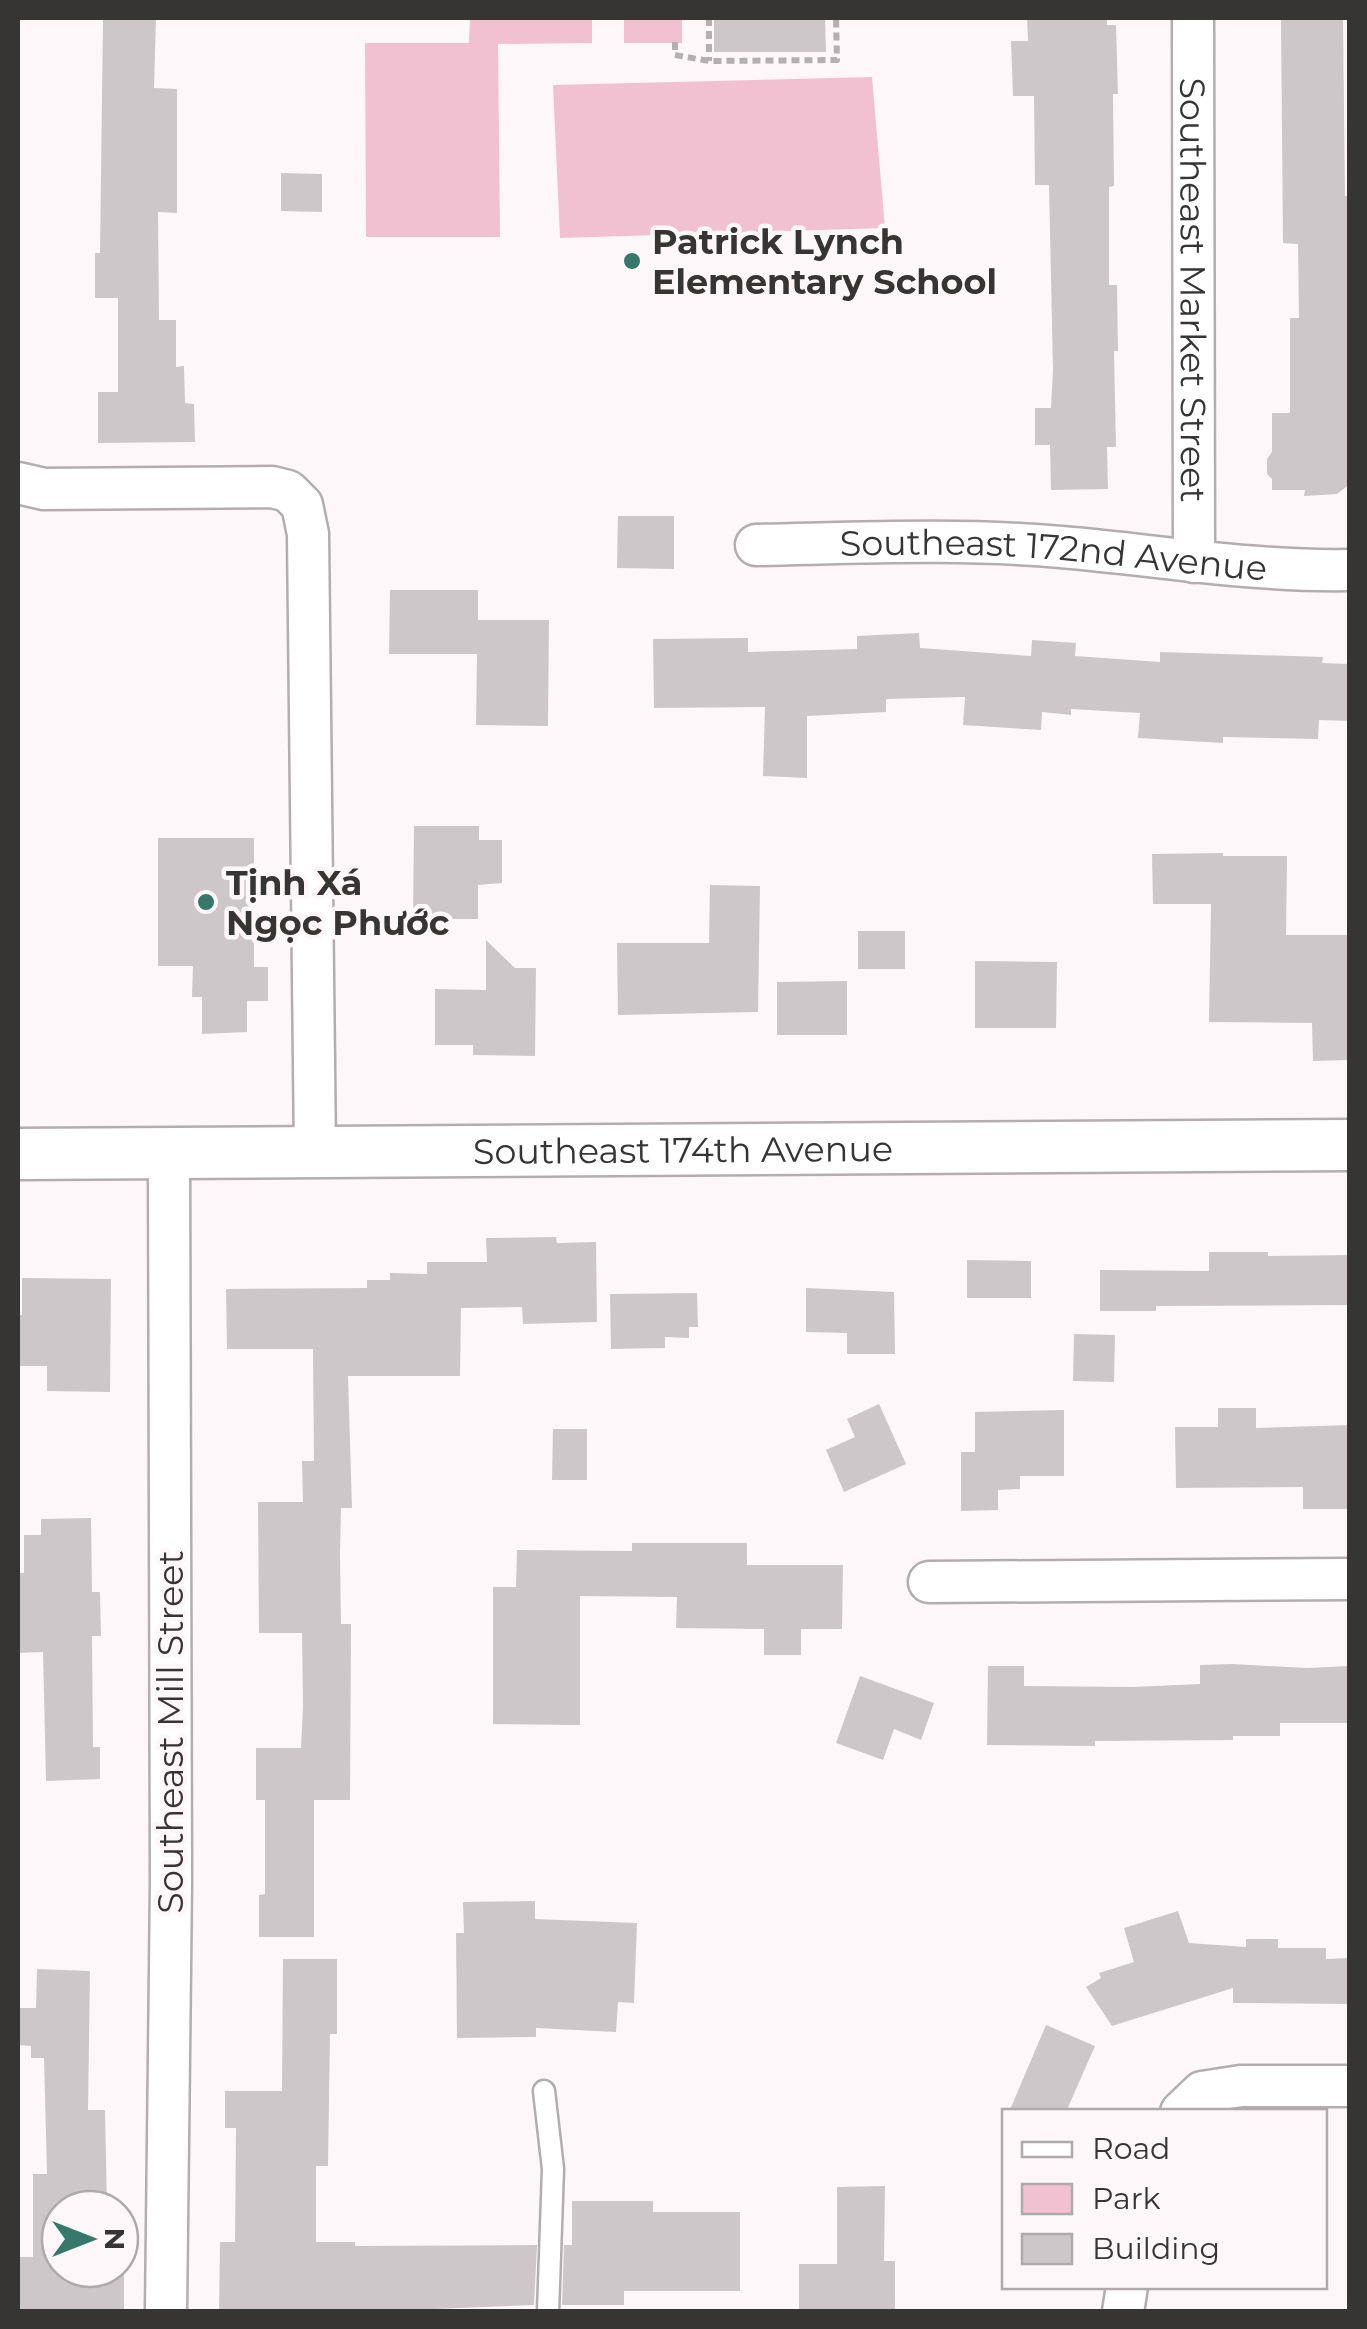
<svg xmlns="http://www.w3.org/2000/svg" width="1367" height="2329" font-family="Montserrat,sans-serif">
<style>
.green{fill:#f2c1d1}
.building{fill:#cec7c9}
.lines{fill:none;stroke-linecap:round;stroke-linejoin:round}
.service-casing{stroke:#b4adaf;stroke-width:25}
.minor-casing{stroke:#b4adaf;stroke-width:45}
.tertiary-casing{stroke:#b4adaf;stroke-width:55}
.path{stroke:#b5afb1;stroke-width:6;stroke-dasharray:8 5;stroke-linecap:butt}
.service{stroke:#fff;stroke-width:20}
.minor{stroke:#fff;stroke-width:40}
.tertiary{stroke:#fff;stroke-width:50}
.poi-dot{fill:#36796b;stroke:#fef7f9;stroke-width:4}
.labels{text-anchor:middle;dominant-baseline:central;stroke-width:9;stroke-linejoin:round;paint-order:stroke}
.poi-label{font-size:35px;font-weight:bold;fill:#373434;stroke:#fef7f9;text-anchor:start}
.street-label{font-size:35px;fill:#373434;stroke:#fef7f9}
</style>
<rect width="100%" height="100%" fill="#fef7f9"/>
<g class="green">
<polygon points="470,18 592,18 592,43 498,44 500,237 366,237 365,43 469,43"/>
<rect x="624" y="18" width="58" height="25"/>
<polygon points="872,77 885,228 560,238 553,85"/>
</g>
<g class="building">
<polygon points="103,18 156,18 154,88 177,89 177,213 158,212 159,320 176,320 176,367 184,366 185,403 194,404 195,442 98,443 98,392 118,392 118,298 95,298 95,253 100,253"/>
<polygon points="714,18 825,18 826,52 714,52"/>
<polygon points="1027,18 1107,18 1107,25 1116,25 1118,94 1113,94 1114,186 1109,187 1109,285 1117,285 1118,351 1114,351 1116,447 1107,447 1108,489 1051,490 1050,445 1035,445 1035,408 1051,408 1053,370 1049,185 1035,185 1034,96 1013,96 1011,41 1028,41"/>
<polygon points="1281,18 1343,18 1345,196 1350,196 1350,484 1337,494 1304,496 1305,490 1272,490 1272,479 1267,474 1267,459 1272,452 1272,413 1290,413 1290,318 1299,318 1298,244 1283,243"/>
<polygon points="281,173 322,174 322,212 281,211"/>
<polygon points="618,516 674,516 674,569 617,568"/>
<polygon points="390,590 478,590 478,620 549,620 548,726 476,725 477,654 389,654"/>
<polygon points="919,633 920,648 1031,656 1032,640 1076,643 1075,656 1160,662 1160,652 1323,657 1322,663 1350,664 1350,721 1319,720 1318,739 1223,737 1223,743 1138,738 1140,713 1071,709 1071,715 1042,712 1041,730 963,725 965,697 886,699 886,712 807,716 807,778 763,776 765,707 654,708 653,639 748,638 748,652 857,649 857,636"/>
<polygon points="414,826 479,826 479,840 502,840 502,883 478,885 478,919 413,919"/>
<polygon points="158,838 254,838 254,967 268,967 268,1001 247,1001 247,1032 202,1034 202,997 192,997 193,966 158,966"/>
<polygon points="1223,853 1223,856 1287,856 1286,935 1350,935 1350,1060 1313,1061 1312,1023 1209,1022 1211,904 1153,904 1152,854"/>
<polygon points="710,885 760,886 758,1012 618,1015 617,943 709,943"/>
<rect x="858" y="931" width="47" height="38"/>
<polygon points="486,940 515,968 536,968 535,1056 473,1055 473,1045 435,1045 435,989 486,990"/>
<polygon points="975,961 1057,962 1056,1028 975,1028"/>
<polygon points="847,981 847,1035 777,1035 777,982"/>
<polygon points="556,1237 557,1243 596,1242 597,1322 523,1324 522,1307 461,1308 460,1376 348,1376 352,1508 341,1508 340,1555 341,1624 351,1624 350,1800 314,1800 314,1937 259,1937 259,1895 265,1894 265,1800 256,1800 256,1748 301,1748 303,1706 302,1633 259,1633 258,1502 303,1502 302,1461 314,1461 313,1349 227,1349 226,1289 367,1288 367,1280 390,1280 390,1273 427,1274 427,1262 487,1262 486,1238"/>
<polygon points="1209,1252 1268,1252 1268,1256 1350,1255 1350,1305 1156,1306 1156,1311 1100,1311 1100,1270 1209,1271"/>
<polygon points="967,1260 1031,1261 1031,1298 967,1298"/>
<polygon points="22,1278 111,1279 110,1392 47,1391 47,1366 18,1366 18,1315 22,1315"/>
<polygon points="806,1288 894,1292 895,1354 847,1354 847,1333 806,1332"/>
<polygon points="697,1293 698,1327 689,1327 689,1338 665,1337 665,1348 611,1349 610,1294"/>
<polygon points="1074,1334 1115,1335 1114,1382 1073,1381"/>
<polygon points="879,1404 906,1464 844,1492 826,1450 855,1437 847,1419"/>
<polygon points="1218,1408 1256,1408 1256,1428 1350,1425 1350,1509 1303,1509 1303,1487 1176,1488 1175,1427 1218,1427"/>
<polygon points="1064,1410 1064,1476 1020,1476 1020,1489 998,1490 998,1510 961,1511 961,1452 975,1452 975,1412"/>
<polygon points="553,1429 587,1429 587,1480 552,1480"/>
<polygon points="91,1518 92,1592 100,1592 101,1636 92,1636 93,1747 100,1747 100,1779 46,1781 43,1652 18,1653 18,1573 24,1573 24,1535 41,1535 41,1519"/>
<polygon points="632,1543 747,1543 747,1565 843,1565 842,1629 801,1629 801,1655 764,1655 764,1629 676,1628 677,1597 580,1596 580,1725 493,1724 493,1587 516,1587 517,1550 632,1551"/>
<polygon points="1232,1664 1307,1668 1350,1666 1350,1723 1280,1723 1280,1736 1233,1736 1233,1740 1095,1741 1095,1746 987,1745 988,1666 1024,1666 1024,1686 1132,1687 1200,1684 1200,1665"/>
<polygon points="860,1676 934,1703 921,1740 894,1729 883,1760 836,1743"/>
<polygon points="535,1901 535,1919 637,1923 634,2003 618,2002 616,2032 536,2028 536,2037 457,2038 456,1933 464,1933 463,1902"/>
<polygon points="1178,1911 1189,1943 1246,1947 1246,1939 1278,1939 1278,1948 1326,1948 1326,1959 1350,1958 1350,2004 1233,2003 1233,1988 1112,2026 1086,1987 1101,1978 1099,1973 1134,1962 1124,1928"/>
<polygon points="283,1959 337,1959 337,2034 330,2034 328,2166 316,2166 316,2242 355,2242 355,2246 537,2245 534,2305 359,2312 219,2312 220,2242 235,2242 236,2128 225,2128 225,2091 282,2091"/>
<polygon points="37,1969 90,1971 88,2110 105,2110 107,2209 60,2209 60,2269 120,2269 120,2257 124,2257 124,2312 18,2310 18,2257 33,2257 33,2174 47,2174 44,2058 31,2058 31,2046 18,2045 18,2008 36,2008"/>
<polygon points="1046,2025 1095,2046 1066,2112 1009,2112"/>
<polygon points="885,2186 884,2261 895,2261 895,2312 799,2312 799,2264 837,2264 837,2187"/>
<polygon points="572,2201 653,2201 653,2212 740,2212 740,2291 624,2291 624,2305 562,2305 564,2245 572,2245"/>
</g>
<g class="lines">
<g class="service-casing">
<polyline id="service" points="544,2091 553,2169 548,2312"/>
</g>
<g class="minor-casing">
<g id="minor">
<path id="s1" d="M 1193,18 L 1194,562"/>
<polyline points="18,483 44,489 272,487 288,491 302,505 308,534 315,1152"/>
<path id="s2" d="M 756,545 C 858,543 960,538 1061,547 C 1157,555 1253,572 1350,570"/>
<polyline points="929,1582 1350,1579"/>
<polyline points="1181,2112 1202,2092 1241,2086 1350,2086"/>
<polyline points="166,2312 171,1883 169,1153"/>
<polyline points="1123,2312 1127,2286"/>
</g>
</g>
<g class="tertiary-casing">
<g id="tertiary">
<path id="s3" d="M 18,1154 L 1350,1145"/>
</g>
</g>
<g class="path">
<polyline points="709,18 709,61"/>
<polyline points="675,42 675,55 709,61 837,60 836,18"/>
</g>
<use href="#service" class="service"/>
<use href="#minor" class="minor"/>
<use href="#tertiary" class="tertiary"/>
</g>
<g class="poi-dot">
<circle cx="632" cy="261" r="10"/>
<circle cx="206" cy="902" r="10"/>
</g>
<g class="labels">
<g class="poi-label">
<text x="652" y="241">Patrick Lynch<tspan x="652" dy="40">Elementary School</tspan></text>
<text x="226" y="882">Tịnh Xá<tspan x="226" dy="40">Ngọc Phước</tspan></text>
</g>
<g class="street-label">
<text stroke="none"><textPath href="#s1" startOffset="272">Southeast Market Street</textPath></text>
<text stroke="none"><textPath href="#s2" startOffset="298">Southeast 172nd Avenue</textPath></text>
<text stroke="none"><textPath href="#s3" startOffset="665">Southeast 174th Avenue</textPath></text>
<text transform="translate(170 1732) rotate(-90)">Southeast Mill Street</text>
</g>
</g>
<rect width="1367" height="2329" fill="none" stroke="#373434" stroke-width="40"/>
<rect x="1002" y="2109" width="325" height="180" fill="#fef7f9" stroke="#aea9aa" stroke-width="2.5"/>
<rect x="1022" y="2142" width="50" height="15" fill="#ffffff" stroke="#aea9aa" stroke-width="2.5"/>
<text x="1092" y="2159" font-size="30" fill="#373434">Road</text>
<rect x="1022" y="2184" width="50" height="30" fill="#f2c1d1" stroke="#aea9aa" stroke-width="2.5"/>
<text x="1092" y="2209" font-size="30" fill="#373434">Park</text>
<rect x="1022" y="2234" width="50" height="30" fill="#cec7c9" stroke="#aea9aa" stroke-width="2.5"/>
<text x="1092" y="2259" font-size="30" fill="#373434">Building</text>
<g transform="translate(90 2239) rotate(90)"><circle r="48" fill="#fef7f9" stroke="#aea9aa" stroke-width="2.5"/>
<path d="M0-8L18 38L0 25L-18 38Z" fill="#36796b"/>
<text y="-15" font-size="28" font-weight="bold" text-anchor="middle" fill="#373434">N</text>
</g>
</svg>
